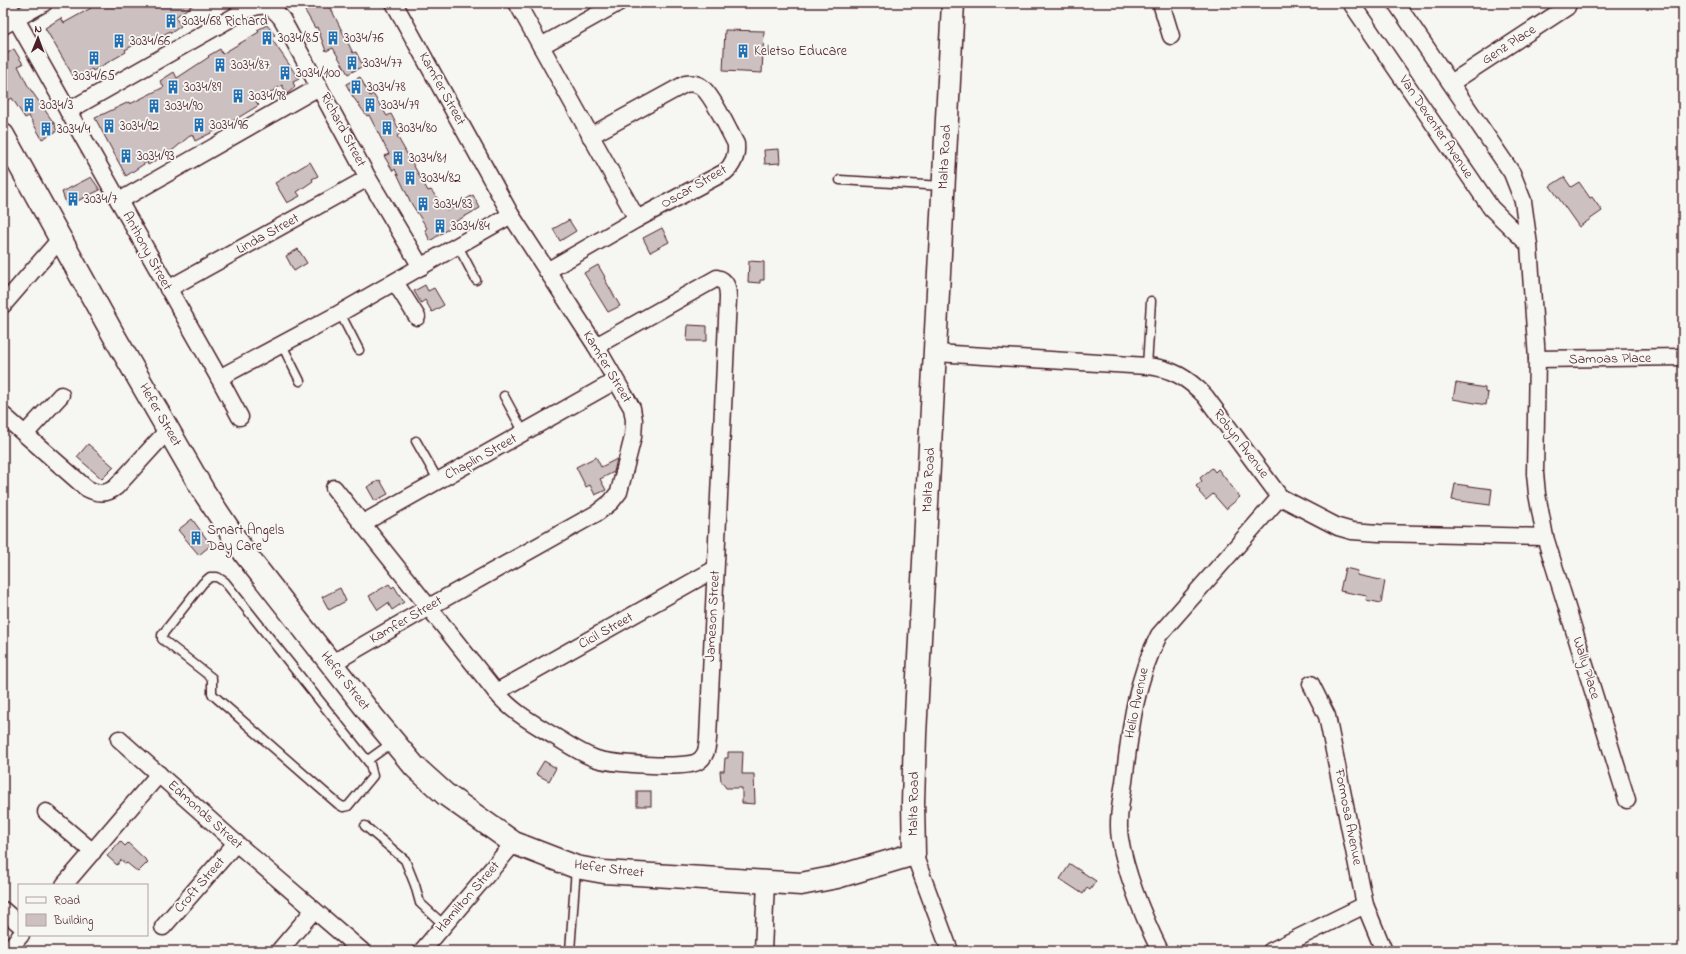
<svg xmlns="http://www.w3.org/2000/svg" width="1686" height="954" font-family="'Indie Flower',sans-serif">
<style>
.building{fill:#ccc1c0;stroke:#4a1f2b}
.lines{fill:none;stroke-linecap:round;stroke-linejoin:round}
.lane-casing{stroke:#4a1f2b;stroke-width:11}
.street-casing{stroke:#4a1f2b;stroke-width:19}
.secondary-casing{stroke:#4a1f2b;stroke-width:25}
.lane{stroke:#f6f6f2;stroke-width:8}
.street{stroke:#f6f6f2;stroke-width:16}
.secondary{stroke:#f6f6f2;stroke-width:22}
.labels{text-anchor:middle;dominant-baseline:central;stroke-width:3.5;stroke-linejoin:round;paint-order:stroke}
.poi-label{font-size:14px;fill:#4a1f2b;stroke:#f6f6f2;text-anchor:start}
.street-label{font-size:14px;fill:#4a1f2b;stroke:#f6f6f2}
</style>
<rect width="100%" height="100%" fill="#f6f6f2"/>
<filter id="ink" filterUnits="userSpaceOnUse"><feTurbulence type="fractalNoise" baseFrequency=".025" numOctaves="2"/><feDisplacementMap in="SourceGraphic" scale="8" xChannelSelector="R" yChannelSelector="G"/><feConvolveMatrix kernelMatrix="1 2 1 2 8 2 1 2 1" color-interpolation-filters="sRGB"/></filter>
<g filter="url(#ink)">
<g class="building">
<polygon points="88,3 196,3 175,17 181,26 171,33 170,31 158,38 157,36 151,41 148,37 125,50 126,52 93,71 92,69 75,79 45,28 61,18 64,23 91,8"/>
<polygon points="316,3 328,3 353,53 356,52 363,66 348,74 333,48 326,51 317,27 315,28 304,9"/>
<polygon points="267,25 275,35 271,38 299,79 293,82 295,87 287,94 282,85 256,102 259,105 223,127 195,141 192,134 173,150 148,165 147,162 126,176 95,118 129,102 130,104 164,87 160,81 174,72 177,78 209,57 208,56 220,49 222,54 259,32 257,30"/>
<polygon points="725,30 764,31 762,73 723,71"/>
<polygon points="14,49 23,64 18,66 28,86 56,126 55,127 57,131 42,139 29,116 25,118 12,98 9,100 3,87 3,56"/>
<polygon points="360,77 370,96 373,94 387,116 391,114 401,133 397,136 428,191 431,190 447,211 473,195 480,208 453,223 454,225 430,241 425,230 427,228 411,203 395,169 393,171 384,156 389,154 369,115 367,116 353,97 346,84"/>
<polygon points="779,149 780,163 765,164 764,150"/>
<polygon points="310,162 318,176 312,179 313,181 297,192 300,196 287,203 275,183"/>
<polygon points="91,177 100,190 67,206 62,192"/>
<polygon points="1564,177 1571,187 1579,182 1590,198 1592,197 1602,211 1579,227 1550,186"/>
<polygon points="569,220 576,231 560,241 553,229"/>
<polygon points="662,228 669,242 650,252 643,238"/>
<polygon points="298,249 307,263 294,271 286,256"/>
<polygon points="749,261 764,262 764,280 760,280 760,283 748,282"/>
<polygon points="598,265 605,277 604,278 620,306 608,312 584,273"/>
<polygon points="425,285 428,291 434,288 444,305 432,312 425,300 421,303 414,291"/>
<polygon points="688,325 707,326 707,341 687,341"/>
<polygon points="1456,383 1485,388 1485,392 1488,393 1486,405 1453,399"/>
<polygon points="88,444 114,467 102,479 77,457"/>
<polygon points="596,457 601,467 617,459 614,472 600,479 606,490 595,495 590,485 586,487 576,467"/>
<polygon points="1212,468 1215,472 1218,469 1240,497 1226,509 1213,494 1206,500 1199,492 1200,491 1196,486 1202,481 1200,478"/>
<polygon points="380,480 388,494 375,501 367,487"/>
<polygon points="1455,484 1492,489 1490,505 1452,500"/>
<polygon points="192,519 211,545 199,555 178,530"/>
<polygon points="1345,568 1358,571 1357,575 1385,581 1381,603 1366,600 1367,596 1340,591"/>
<polygon points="389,584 392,588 394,586 404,602 392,610 388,603 378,610 369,596"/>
<polygon points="340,588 346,601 329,610 322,597"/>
<polygon points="728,752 743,752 742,774 754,774 755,804 742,803 742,788 726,788 721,781 720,771 724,771 725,758 728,758"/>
<polygon points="544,761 556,768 549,781 536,774"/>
<rect x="637" y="791" width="14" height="15"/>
<polygon points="120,841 125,846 128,843 148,862 138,872 127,863 126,864 121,860 117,865 107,856"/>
<polygon points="1070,864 1096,881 1090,890 1087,888 1083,894 1060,879"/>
</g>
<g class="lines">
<g class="lane-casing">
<g id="lane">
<polyline points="840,180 943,186"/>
<polyline points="458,246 476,280"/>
<polyline points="340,313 359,350"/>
<polyline points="282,345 300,381"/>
<polyline points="1147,366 1151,301"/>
<polyline points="504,396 524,433"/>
<polyline points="416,441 438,480"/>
<polygon points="210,577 217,577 225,582 370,764 373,776 348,806 343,807 338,804 213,695 212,693 212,678 162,639 162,635 203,583"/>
<polyline points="368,760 393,742"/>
<polyline points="365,826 405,860 415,885 420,903 444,925"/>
<polyline points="570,951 576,868"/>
</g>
</g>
<g class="street-casing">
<g id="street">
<polyline points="7,3 219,378 240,417"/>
<polyline points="517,3 637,219 547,271"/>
<polyline points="1161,3 1171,36"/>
<polyline points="1351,3 1491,208 1529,245"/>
<polyline points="1396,3 1512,173 1523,201 1529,245 1537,359 1535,473 1537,494 1545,537 1627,800"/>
<polyline points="3,26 44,3"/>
<polyline points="541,46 618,3"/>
<polyline points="1451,83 1567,7"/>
<path d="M 68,111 L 244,11 C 262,3 270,3 282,19 L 368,178 L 421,267"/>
<path d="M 590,136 L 685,84 C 690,83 695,83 700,86 C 711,92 729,131 736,144 C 737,155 733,165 725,172 L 637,219"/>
<polyline points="119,201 319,87"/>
<polyline points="395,282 417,317"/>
<polyline points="168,289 368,178"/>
<polyline points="3,305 61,238"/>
<path d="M 936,353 L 1147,366 C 1171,368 1188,378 1205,396 L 1280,497 L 1338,527 L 1352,531 L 1379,533 L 1545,537"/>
<polyline points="1537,359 1683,357"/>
<polyline points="219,378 340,313 511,215"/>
<path d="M 3,415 L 86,488 C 97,494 106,495 116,487 L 168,430"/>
<polyline points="25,434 61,395"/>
<path d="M 334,488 L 496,692 C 512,712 533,723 554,736 C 567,744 580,753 594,758 C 608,764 685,769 697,762 C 706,757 707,749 708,739 L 728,298 C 728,289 727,280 717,278 L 596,346"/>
<polyline points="363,523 615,381"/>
<polyline points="331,664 429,607 597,513 611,502 619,492 633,437 634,420 632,408 596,346 511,215 394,3"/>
<polyline points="1311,684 1327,716 1365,905 1384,951"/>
<polyline points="496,692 715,569"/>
<polyline points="119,739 236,843 362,951"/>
<polyline points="46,812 93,852"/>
<polyline points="914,854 950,951"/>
<polyline points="64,885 159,774"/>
<polyline points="3,910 19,924"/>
<polyline points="163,927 236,843"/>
<polyline points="7,951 21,935"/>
<polyline points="279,951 314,910"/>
<polyline points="422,951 514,843"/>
<polyline points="763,951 766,882"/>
<path d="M 1160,951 C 1143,916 1127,878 1120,839 C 1117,821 1121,801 1124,782 C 1130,731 1135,681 1159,635 L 1280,497"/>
<polyline points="1271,951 1365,905"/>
</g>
</g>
<g class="secondary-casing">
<polyline id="secondary" points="3,135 113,334 204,492 246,555 373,717 415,767 445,794 514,843 576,867 604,872 801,884 837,877 914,854 913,803 915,735 953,3"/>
</g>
<use href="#lane" class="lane"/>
<use href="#street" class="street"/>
<use href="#secondary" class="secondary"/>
</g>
</g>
<defs>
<g id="building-bare" transform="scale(1.08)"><path d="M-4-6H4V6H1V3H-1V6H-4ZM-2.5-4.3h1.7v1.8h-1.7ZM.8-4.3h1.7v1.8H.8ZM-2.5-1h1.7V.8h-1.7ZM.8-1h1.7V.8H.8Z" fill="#1f6fb2" stroke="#f6f6f2" stroke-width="2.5" paint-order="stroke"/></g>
</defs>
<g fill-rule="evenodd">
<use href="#building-bare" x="171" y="21"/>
<use href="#building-bare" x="267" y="38"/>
<use href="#building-bare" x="333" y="38"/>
<use href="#building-bare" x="119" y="41"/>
<use href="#building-bare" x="743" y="51"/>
<use href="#building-bare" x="94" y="58"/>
<use href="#building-bare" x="352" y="63"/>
<use href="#building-bare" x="220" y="65"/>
<use href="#building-bare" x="285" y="73"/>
<use href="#building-bare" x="173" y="87"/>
<use href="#building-bare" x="356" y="87"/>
<use href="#building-bare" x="238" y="96"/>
<use href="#building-bare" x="29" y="105"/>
<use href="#building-bare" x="370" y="105"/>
<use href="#building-bare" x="154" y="106"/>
<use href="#building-bare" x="199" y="125"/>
<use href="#building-bare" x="109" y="126"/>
<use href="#building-bare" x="387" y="128"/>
<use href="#building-bare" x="46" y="129"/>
<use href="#building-bare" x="126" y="156"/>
<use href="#building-bare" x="398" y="158"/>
<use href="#building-bare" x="410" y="178"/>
<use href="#building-bare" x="73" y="199"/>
<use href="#building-bare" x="423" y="204"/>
<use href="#building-bare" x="440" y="226"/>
<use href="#building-bare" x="196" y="538"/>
</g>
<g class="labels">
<g class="poi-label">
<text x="182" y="21">3034/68 Richard</text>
<text x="278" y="38">3034/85</text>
<text x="344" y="38">3034/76</text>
<text x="130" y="41">3034/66</text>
<text x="754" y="51">Keletso Educare</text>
<text x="363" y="63">3034/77</text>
<text x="231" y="65">3034/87</text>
<text x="296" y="73">3034/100</text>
<text x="94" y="76" text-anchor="middle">3034/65</text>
<text x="184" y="87">3034/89</text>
<text x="367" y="87">3034/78</text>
<text x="249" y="96">3034/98</text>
<text x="40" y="105">3034/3</text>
<text x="381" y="105">3034/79</text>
<text x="165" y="106">3034/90</text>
<text x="210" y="125">3034/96</text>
<text x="120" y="126">3034/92</text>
<text x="398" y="128">3034/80</text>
<text x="57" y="129">3034/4</text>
<text x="137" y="156">3034/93</text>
<text x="409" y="158">3034/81</text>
<text x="421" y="178">3034/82</text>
<text x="84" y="199">3034/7</text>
<text x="434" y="204">3034/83</text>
<text x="451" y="226">3034/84</text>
<text x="207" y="530">Smart Angels<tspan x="207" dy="16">Day Care</tspan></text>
</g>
<g class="street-label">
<text transform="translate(1509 45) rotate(-33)">Genz Place</text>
<text transform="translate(442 89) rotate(61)">Kamfer Street</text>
<text transform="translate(1436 127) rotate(56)">Van Deventer Avenue</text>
<text transform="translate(343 130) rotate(62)">Richard Street</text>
<text transform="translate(945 157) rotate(-87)">Malta Road</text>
<text transform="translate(694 187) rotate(-30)">Oscar Street</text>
<text transform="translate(268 234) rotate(-29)">Linda Street</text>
<text transform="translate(147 251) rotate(61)">Anthony Street</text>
<text transform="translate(1610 359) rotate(-1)">Samoas Place</text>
<text transform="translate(607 367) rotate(59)">Kamfer Street</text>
<text transform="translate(160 415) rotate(60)">Hefer Street</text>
<text transform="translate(1241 444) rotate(53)">Robyn Avenue</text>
<text transform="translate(481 457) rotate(-29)">Chaplin Street</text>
<text transform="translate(929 480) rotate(-87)">Malta Road</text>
<text transform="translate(713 616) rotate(-87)">Jameson Street</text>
<text transform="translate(406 620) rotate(-30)">Kamfer Street</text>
<text transform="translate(606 631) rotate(-29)">Cicil Street</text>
<text transform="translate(1586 668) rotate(73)">Wally Place</text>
<text transform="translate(345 681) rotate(52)">Hefer Street</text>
<text transform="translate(1137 703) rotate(-78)">Helio Avenue</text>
<text transform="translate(914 804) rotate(-89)">Malta Road</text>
<text transform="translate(205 815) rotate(42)">Edmonds Street</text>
<text transform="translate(1348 817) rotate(79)">Formosa Avenue</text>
<text transform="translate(609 869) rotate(7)">Hefer Street</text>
<text transform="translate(200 885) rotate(-49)">Croft Street</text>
<text transform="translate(468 897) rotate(-49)">Hamilton Street</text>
</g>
</g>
<rect width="1686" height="954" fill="none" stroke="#f6f6f2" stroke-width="16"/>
<rect x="8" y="8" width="1670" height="938" fill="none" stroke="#4a1f2b" stroke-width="1.5" filter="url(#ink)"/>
<rect x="18" y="884" width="130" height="52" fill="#f6f6f2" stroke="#b1a0a2"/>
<rect x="26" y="897" width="20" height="6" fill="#f6f6f2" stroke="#b1a0a2"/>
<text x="54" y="904" font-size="12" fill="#4a1f2b">Road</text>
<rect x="26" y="914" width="20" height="12" fill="#ccc1c0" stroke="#b1a0a2"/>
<text x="54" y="924" font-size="12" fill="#4a1f2b">Building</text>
<g transform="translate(38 38) rotate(1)" stroke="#f6f6f2" stroke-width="3" paint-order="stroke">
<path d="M0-3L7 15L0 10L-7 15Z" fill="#4a1f2b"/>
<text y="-6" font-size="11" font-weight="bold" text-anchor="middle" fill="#4a1f2b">N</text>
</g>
</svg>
